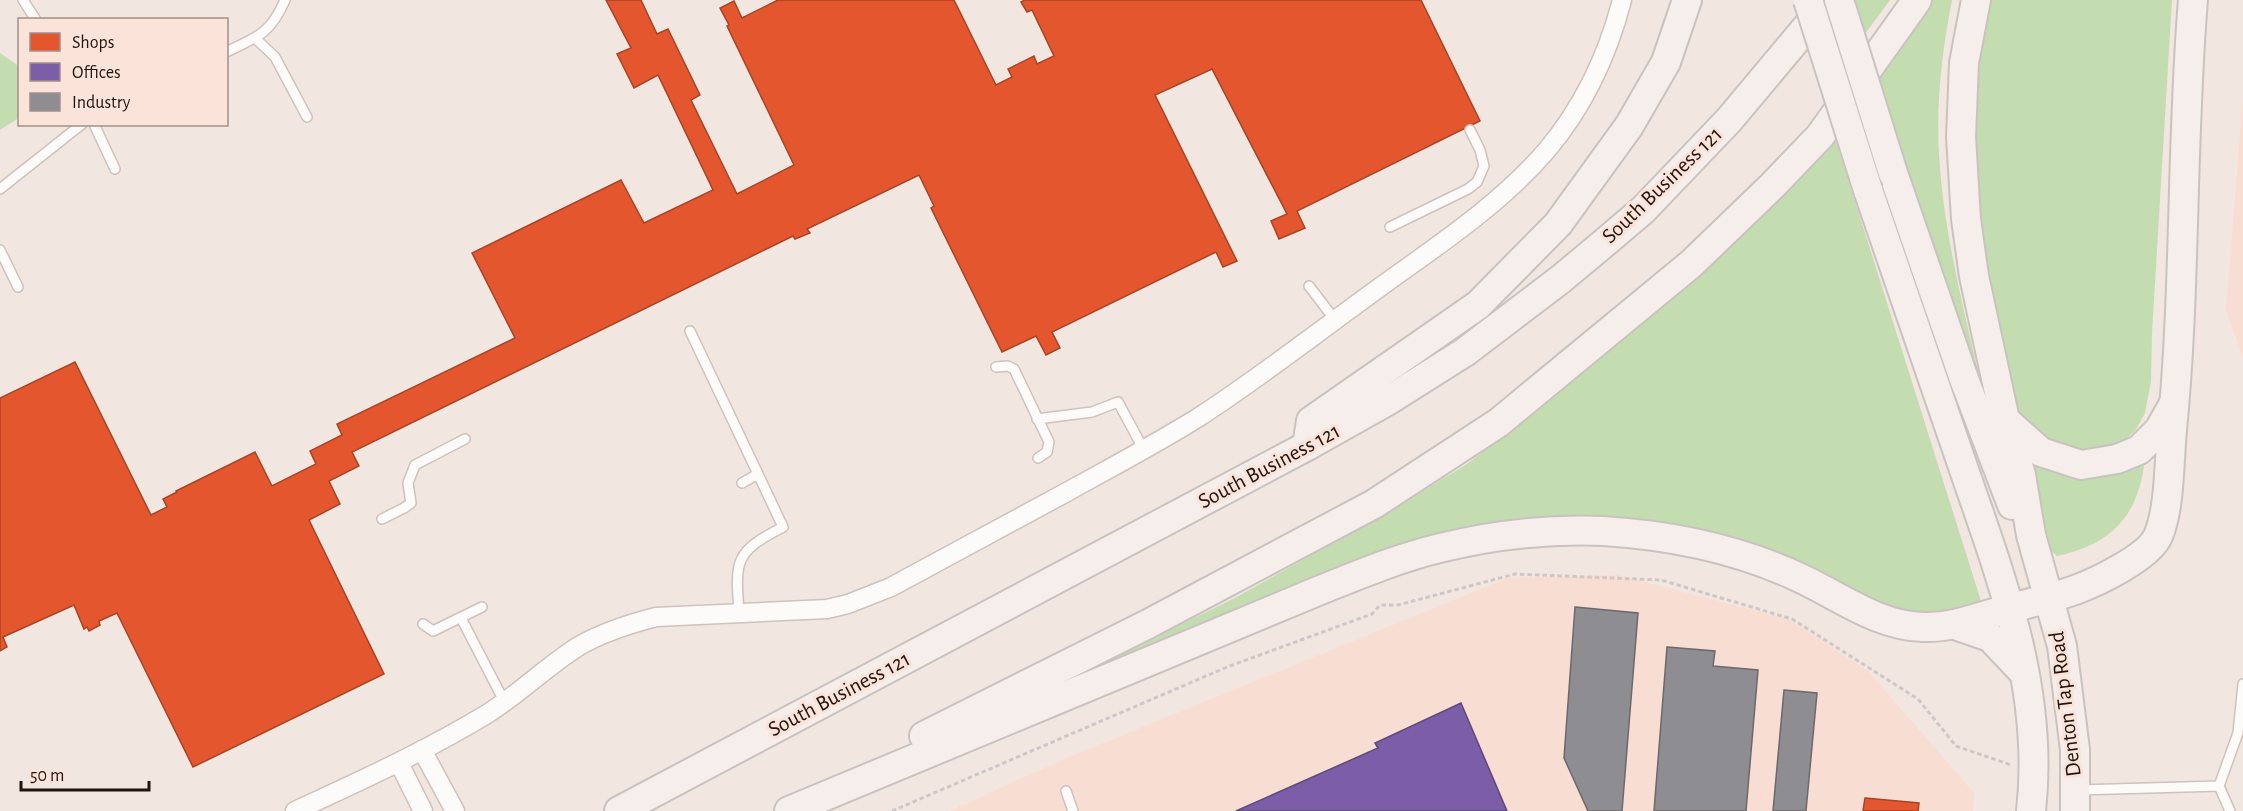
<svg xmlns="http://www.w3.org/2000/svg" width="2243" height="811" font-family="'Alegreya Sans',sans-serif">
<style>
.built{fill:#f7ddd2}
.green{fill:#c3dcb0}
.shops{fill:#e4572e;stroke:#aa4324;stroke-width:1.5}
.offices{fill:#7b5ea7;stroke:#604879;stroke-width:1.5}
.industry{fill:#8d8d92;stroke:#6d696a;stroke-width:1.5}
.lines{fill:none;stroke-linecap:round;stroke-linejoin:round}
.service-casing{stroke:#cec2bc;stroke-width:12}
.minor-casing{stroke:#cec2bc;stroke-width:21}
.primary-casing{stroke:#c9c3c0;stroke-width:32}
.path{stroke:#cdc8c7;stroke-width:3;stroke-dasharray:4.5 3;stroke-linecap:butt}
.service{stroke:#fdfbfa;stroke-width:9}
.minor{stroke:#fdfbfa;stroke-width:18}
.primary{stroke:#f5eeeb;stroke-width:28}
.primary-bridge-casing{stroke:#c9c3c0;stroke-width:32;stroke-linecap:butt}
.primary-bridge{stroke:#f5eeeb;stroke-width:28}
.labels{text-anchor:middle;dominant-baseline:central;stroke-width:6;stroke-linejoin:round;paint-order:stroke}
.street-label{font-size:22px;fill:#21140e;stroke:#fae3d9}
</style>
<rect width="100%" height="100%" fill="#f2e6e1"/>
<g class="built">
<polygon points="2243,99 2243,357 2226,310"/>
<polygon points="1618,575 1788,619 1868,671 1974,793 1973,811 950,811 1062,760 1508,578"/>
</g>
<g class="green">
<polygon points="1850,0 1890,0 1859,42"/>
<path d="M 1927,0 L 1952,0 C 1942,51 1936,102 1939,154 C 1944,242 1969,328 1988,414 L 1873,86 Z"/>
<polygon points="1983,0 2172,0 2152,333 2151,381 2145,413 2135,431 2119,445 2083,455 2054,448 2022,421 2009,381 1975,222 1973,49"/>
<polygon points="0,53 20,67 19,118 0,130"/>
<polygon points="1836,141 1981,601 1928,616 1901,614 1808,573 1547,526 1051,688 1233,599 1385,514 1467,464 1570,384 1687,286"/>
<path d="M 2145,458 C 2139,515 2113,544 2057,556 L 2050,550 L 2029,467 L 2035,465 C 2076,487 2105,471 2145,458 Z"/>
</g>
<g class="shops">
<polygon points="606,0 641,0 657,34 668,29 700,95 691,100 737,194 794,165 727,26 729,25 720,8 734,1 742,18 778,0 954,0 996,85 1012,77 1008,69 1034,56 1037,64 1054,56 1032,10 1027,12 1021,2 1025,0 1421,0 1480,121 1297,211 1305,228 1279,239 1271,221 1287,214 1212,69 1155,95 1237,261 1223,267 1216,252 1052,332 1060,348 1046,355 1036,336 1002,352 931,208 934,206 919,175 807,229 810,233 795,239 793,236 352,452 359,466 329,481 340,504 309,520 384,674 193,767 117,613 99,621 100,625 89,631 87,627 84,629 74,605 3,637 7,647 0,651 0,398 75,362 151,515 167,507 163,499 177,492 176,491 255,452 272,486 316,464 310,451 342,435 337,424 515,338 472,253 621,180 644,223 713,190 658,75 634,88 617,54 631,48"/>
<polygon points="1865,798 1919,803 1918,811 1863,811"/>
</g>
<polygon class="offices" points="1461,703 1507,811 1236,811 1378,748 1375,743"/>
<g class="industry">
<polygon points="1575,607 1638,613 1622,811 1588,811 1564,758"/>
<polygon points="1667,647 1715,651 1713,666 1758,670 1746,811 1654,811"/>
<polygon points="1784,690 1817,693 1806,811 1773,811"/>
</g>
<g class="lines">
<g class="service-casing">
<g id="service">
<polyline points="23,0 36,20"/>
<polyline points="255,38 275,57 307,117"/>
<path d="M 226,52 C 258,37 271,33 285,0"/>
<polyline points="94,124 115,169"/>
<polyline points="0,189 82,124"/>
<polyline points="1390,227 1468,189 1477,182 1484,166 1480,150 1470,130"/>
<polyline points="0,250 18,287"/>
<polyline points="1309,286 1335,320"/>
<polyline points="690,331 758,474"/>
<polyline points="996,367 1008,366 1014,369 1049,442 1047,452 1038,458"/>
<polyline points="1037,419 1092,412 1118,402 1144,450"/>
<polyline points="382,519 404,508 411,503 408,483 415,465 465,439"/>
<path d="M 739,612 C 735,559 735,552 783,527 L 758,474 L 742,483"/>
<polyline points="461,618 504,701"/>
<polyline points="423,624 433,631 482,607"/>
<polyline points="2219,786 2238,733 2243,684"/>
<polyline points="2078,790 2219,786 2230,811"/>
<polyline points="1066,791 1073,811"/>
</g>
</g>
<g class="minor-casing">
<g id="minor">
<polyline points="422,750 455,811"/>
<polyline points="399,763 423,811"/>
<path d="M 295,811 C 360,781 426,751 487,714 C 519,694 547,666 579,646 C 603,632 629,624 656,617 L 827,609 L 848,604 L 891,587 C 949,556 1007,524 1065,493 C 1110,468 1156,444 1199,417 C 1259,378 1314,335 1372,293 C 1432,249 1498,207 1547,150 C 1583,107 1608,54 1622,0"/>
</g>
</g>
<g class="primary-casing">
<g id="primary">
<polyline points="1976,0 1964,63 1961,137 1966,219 1974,276 2005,420 2021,475 2031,535 2062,646 2075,750 2075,811"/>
<polyline points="1893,173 1964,379 2012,505"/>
<path d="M 1868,190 C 1899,280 1930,371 1961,461 C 2000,575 2045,688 2031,811"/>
<polyline points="2005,420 2041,452 2081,465 2117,459 2139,450 2159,430 2173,405"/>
<polyline points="1307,446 1311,421 1478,305 1558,224 1629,126 1666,62 1687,0"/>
<polyline points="1955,625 1990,637 2024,673"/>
<polyline points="924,736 1148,624 1374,504 1498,423 1691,264 1773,185 1820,136 1917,0"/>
<polyline points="619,811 1307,446 1389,400 1465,352 1561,279 1603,244 1643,210 1729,120 1827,3"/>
<path d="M 789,811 L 1318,591 C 1358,575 1398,558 1440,548 C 1492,535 1549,529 1603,531 C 1668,535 1738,549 1798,577 C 1838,595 1877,626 1923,627 C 1952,628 1979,617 2007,609 C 2030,603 2053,598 2075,590 C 2097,582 2149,557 2158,536 C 2170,509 2169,460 2172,430 C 2186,287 2181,143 2193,0"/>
</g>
</g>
<polyline class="path" points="892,811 1227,667 1372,614 1380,605 1398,605 1515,574 1661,580 1792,619 1918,699 1956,746 2011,765"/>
<use href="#service" class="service"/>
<use href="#minor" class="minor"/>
<use href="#primary" class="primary"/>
<g class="primary-bridge-casing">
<g id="primary-bridge">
<polyline points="1808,0 1868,190"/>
<polyline points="1839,0 1893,173"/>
</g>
</g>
<use href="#primary-bridge" class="primary-bridge"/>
</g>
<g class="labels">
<g class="street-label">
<text transform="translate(1662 185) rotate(-44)">South Business 121</text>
<text transform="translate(1269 466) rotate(-28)">South Business 121</text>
<text transform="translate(839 694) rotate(-28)">South Business 121</text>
<text transform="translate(2065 704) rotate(-97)">Denton Tap Road</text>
</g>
</g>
<rect x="18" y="18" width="210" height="108" fill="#fae3d9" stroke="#a39088" stroke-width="1.5"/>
<rect x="30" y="33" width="30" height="18" fill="#e4572e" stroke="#a39088" stroke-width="1.5"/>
<text x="72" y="48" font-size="18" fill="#21140e">Shops</text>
<rect x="30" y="63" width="30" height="18" fill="#7b5ea7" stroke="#a39088" stroke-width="1.5"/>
<text x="72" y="78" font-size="18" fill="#21140e">Offices</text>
<rect x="30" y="93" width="30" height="18" fill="#8d8d92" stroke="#a39088" stroke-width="1.5"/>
<text x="72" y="108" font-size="18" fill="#21140e">Industry</text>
<path d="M21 781v9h128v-9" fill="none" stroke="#21140e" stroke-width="3"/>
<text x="30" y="781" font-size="18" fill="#21140e" stroke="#fae3d9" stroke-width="4.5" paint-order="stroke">50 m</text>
</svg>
